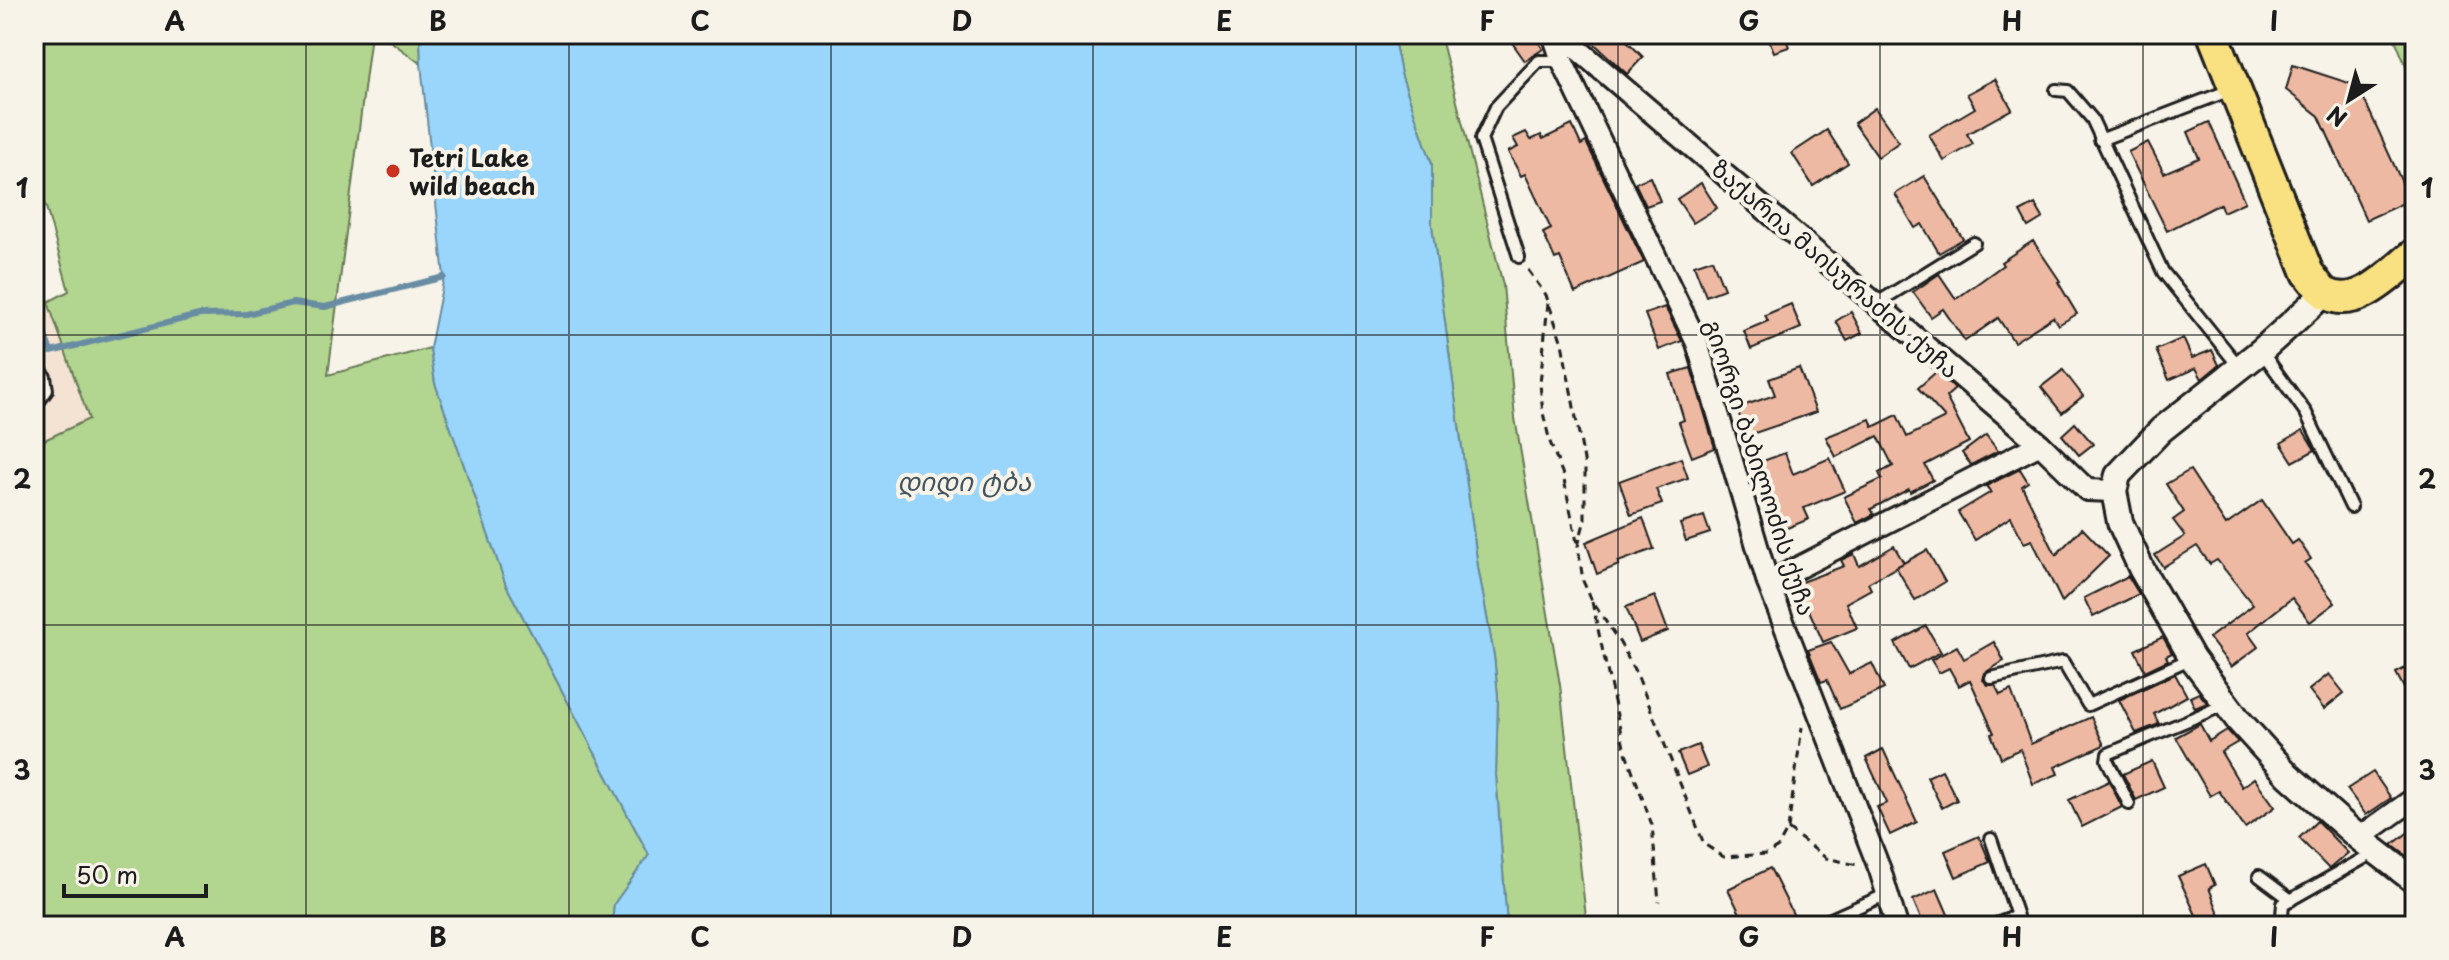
<svg xmlns="http://www.w3.org/2000/svg" width="2449" height="960" font-family="'Playpen Sans','Noto Sans Georgian',sans-serif">
<style>
.built{fill:#f4e2d3}
.green{fill:#b2d690;stroke:#677956;stroke-width:2}
.water{fill:#9ad6fb;stroke:#688ca2;stroke-width:2}
.lines{fill:none;stroke-linecap:round;stroke-linejoin:round}
.stream{stroke:#688ca2;stroke-width:6}
.building{fill:#eeb9a2;stroke:#1c1c1c;stroke-width:2}
.service-casing{stroke:#1c1c1c;stroke-width:16}
.minor-casing{stroke:#1c1c1c;stroke-width:26}
.tertiary-casing{stroke:#1c1c1c;stroke-width:30}
.primary-casing{stroke:#1c1c1c;stroke-width:36}
.path{stroke:#1c1c1c;stroke-width:3;stroke-dasharray:8 6;stroke-linecap:butt}
.service{stroke:#f7f3e8;stroke-width:10}
.minor{stroke:#f7f3e8;stroke-width:20}
.tertiary{stroke:#f7f3e8;stroke-width:24}
.primary{stroke:#f9e181;stroke-width:30}
.grid{fill:none;stroke:#1c1c1c;stroke-width:2;stroke-opacity:0.55}
.poi-dot{fill:#c8321e;stroke:#f7f3e8;stroke-width:3}
.labels{text-anchor:middle;dominant-baseline:central;stroke-width:8;stroke-linejoin:round;paint-order:stroke}
.poi-label{font-size:24px;font-weight:bold;fill:#1c1c1c;stroke:#f7f3e8;text-anchor:start}
.street-label{font-size:24px;fill:#1c1c1c;stroke:#f7f3e8}
.water-label{font-size:26px;font-style:italic;fill:#42545f;stroke:#f7f3e8}
.neatline{fill:none;stroke:#1c1c1c;stroke-width:3}
.grid-label{font-size:26px;text-anchor:middle;font-weight:bold;fill:#1c1c1c}
</style>
<rect width="100%" height="100%" fill="#f7f3e8"/>
<filter id="ink" filterUnits="userSpaceOnUse"><feTurbulence type="fractalNoise" baseFrequency=".0125" numOctaves="2"/><feDisplacementMap in="SourceGraphic" scale="16" xChannelSelector="R" yChannelSelector="G"/><feConvolveMatrix kernelMatrix="1 2 1 2 8 2 1 2 1" color-interpolation-filters="sRGB"/></filter>
<g filter="url(#ink)">
<polygon class="built" points="48,302 89,420 34,445 34,308"/>
<g class="green">
<polygon points="34,34 371,34 328,375 430,348 435,383 506,585 649,855 614,904 612,926 34,926 34,445 89,419 48,302 69,291 46,207 34,182"/>
<polygon points="381,34 420,34 421,64"/>
<polygon points="1393,34 1440,34 1503,285 1515,418 1560,685 1587,926 1507,926 1496,775 1498,696 1494,656 1478,567 1432,226 1432,164 1401,74"/>
<polygon points="2393,34 2415,34 2415,89"/>
</g>
<polygon class="water" points="420,34 1393,34 1401,74 1432,164 1432,226 1478,567 1494,656 1498,696 1496,775 1507,926 612,926 614,904 649,855 506,585 435,383 430,348 444,277 421,64"/>
<g class="lines">
<polyline class="stream" points="34,305 51,352 199,315 246,314 293,303 325,307 444,277"/>
</g>
<g class="building">
<polygon points="1506,34 1533,34 1543,49 1525,61"/>
<polygon points="1584,34 1620,34 1643,57 1627,74"/>
<polygon points="1767,34 1784,34 1789,47 1774,52"/>
<polygon points="2293,65 2358,86 2410,200 2366,220 2319,116 2286,90"/>
<polygon points="1995,79 2012,109 1967,134 1973,144 1944,161 1929,135 1975,108 1967,94"/>
<polygon points="1875,108 1899,142 1878,157 1854,123"/>
<polygon points="2209,122 2245,202 2223,212 2220,204 2167,231 2128,152 2148,142 2164,173 2199,158 2188,132"/>
<polygon points="1572,125 1581,145 1586,142 1644,262 1575,293 1560,257 1555,259 1543,233 1551,229 1525,174 1521,176 1508,152 1518,147 1513,138 1526,132 1531,140 1541,135 1543,139"/>
<polygon points="1827,130 1848,163 1813,186 1792,153"/>
<polygon points="1924,176 1963,239 1939,253 1922,224 1915,228 1895,194"/>
<polygon points="1650,177 1660,201 1646,206 1635,183"/>
<polygon points="1701,183 1717,208 1693,223 1677,199"/>
<polygon points="2035,204 2043,218 2028,227 2020,212"/>
<polygon points="2033,241 2060,281 2058,282 2077,314 2058,325 2053,317 2014,342 1998,318 1965,341 1943,309 1931,317 1913,292 1939,274 1956,299 2003,265 2001,262"/>
<polygon points="1712,259 1724,289 1706,296 1694,265"/>
<polygon points="1791,304 1801,328 1751,349 1744,331 1768,321 1765,315"/>
<polygon points="1665,307 1682,341 1659,350 1645,314"/>
<polygon points="1851,312 1862,333 1847,341 1836,321"/>
<polygon points="2183,338 2192,358 2212,350 2219,365 2202,379 2196,368 2169,380 2156,350"/>
<polygon points="1691,368 1715,448 1692,457 1679,422 1684,420 1670,374"/>
<polygon points="1799,368 1816,412 1746,436 1737,408 1775,395 1769,379"/>
<polygon points="2063,370 2083,396 2062,413 2041,387"/>
<polygon points="1936,372 1955,389 1946,397 1969,442 1925,465 1933,480 1910,492 1909,489 1871,509 1874,514 1857,523 1844,497 1882,479 1879,473 1893,466 1878,436 1836,457 1826,437 1870,419 1873,427 1897,415 1907,437 1945,418 1918,388"/>
<polygon points="2075,423 2093,444 2079,455 2062,435"/>
<polygon points="2303,430 2315,450 2293,462 2281,443"/>
<polygon points="1986,435 1998,451 1971,465 1962,453"/>
<polygon points="1785,453 1793,474 1830,458 1845,491 1804,508 1809,519 1780,531 1767,503 1774,498 1760,462"/>
<polygon points="1681,458 1688,478 1656,489 1662,504 1631,515 1619,481"/>
<polygon points="2020,469 2028,482 2022,486 2056,555 2082,528 2109,556 2062,602 2032,540 2024,543 2011,517 1975,540 1958,512 1991,492 1986,486"/>
<polygon points="2190,470 2226,525 2262,500 2292,544 2298,540 2311,559 2305,563 2335,603 2310,622 2292,598 2248,633 2258,647 2231,667 2209,638 2253,605 2217,560 2210,564 2197,546 2163,567 2155,555 2185,536 2173,520 2184,512 2166,484"/>
<polygon points="1704,516 1710,533 1686,541 1680,524"/>
<polygon points="1643,518 1654,549 1618,562 1619,565 1597,574 1586,542"/>
<polygon points="1894,546 1904,563 1868,583 1871,589 1846,603 1857,628 1823,642 1808,608 1803,610 1793,585 1844,566 1841,560 1854,554 1859,566"/>
<polygon points="1927,550 1945,582 1915,600 1896,567"/>
<polygon points="2128,576 2139,594 2093,617 2084,598"/>
<polygon points="1655,596 1668,631 1640,642 1626,607"/>
<polygon points="1926,626 1941,652 1909,669 1895,643"/>
<polygon points="2163,637 2172,653 2166,656 2168,660 2145,671 2135,650"/>
<polygon points="1831,642 1849,674 1872,663 1884,689 1840,709 1827,680 1821,682 1808,650"/>
<polygon points="1994,642 2004,661 1985,673 1983,680 1988,685 1995,685 2000,695 2011,690 2031,744 2091,717 2104,745 2055,767 2058,774 2033,784 2020,749 2001,758 1991,734 1994,733 1970,680 1959,686 1949,668 1939,673 1931,660 1957,646 1964,659"/>
<polygon points="2415,663 2415,709 2396,673"/>
<polygon points="2175,674 2187,696 2154,714 2159,724 2136,733 2119,700"/>
<polygon points="2329,674 2344,693 2324,709 2309,690"/>
<polygon points="2199,693 2207,703 2195,708 2190,697"/>
<polygon points="2200,724 2209,741 2227,730 2238,742 2221,752 2242,787 2254,778 2275,807 2245,828 2219,791 2210,796 2176,737"/>
<polygon points="1698,745 1707,767 1687,775 1678,753"/>
<polygon points="1883,749 1917,822 1890,835 1877,807 1887,803 1866,758"/>
<polygon points="2152,761 2164,787 2136,800 2123,774"/>
<polygon points="1942,770 1957,800 1942,808 1927,777"/>
<polygon points="2373,772 2391,798 2366,815 2347,789"/>
<polygon points="2109,781 2122,807 2082,827 2069,800"/>
<polygon points="2317,821 2348,853 2329,869 2299,838"/>
<polygon points="2415,827 2415,862 2392,845"/>
<polygon points="1979,836 1990,862 1956,877 1945,851"/>
<polygon points="2206,864 2215,885 2209,888 2224,926 2201,926 2178,876"/>
<polygon points="1770,868 1799,926 1746,926 1728,889"/>
<polygon points="1937,889 1953,926 1924,926 1913,900"/>
</g>
<g class="lines">
<g class="service-casing">
<g id="service">
<polyline points="2056,90 2068,91 2092,119 2163,272 2240,368"/>
<polyline points="2100,140 2233,89"/>
<polyline points="1519,257 1481,139 1496,107 1539,61 1562,61"/>
<polyline points="1877,303 1974,243"/>
<polyline points="2262,352 2306,413 2351,507"/>
<polyline points="34,362 38,364 45,377 47,390 34,408"/>
<polyline points="1991,678 2063,662 2088,705 2192,658"/>
<polyline points="2129,804 2107,760 2108,754 2224,705"/>
<polyline points="2259,876 2291,900"/>
<polyline points="1815,926 1887,894"/>
<polyline points="1991,926 2017,916 1991,839"/>
<polyline points="2287,926 2282,915 2283,904 2375,852"/>
</g>
</g>
<g class="minor-casing">
<g id="minor">
<polyline points="1553,34 1562,61 1697,343 1768,583 1880,870 1897,926"/>
<polyline points="1560,34 2040,444 2087,490 2114,491"/>
<polyline points="1768,583 2040,444"/>
<polyline points="2359,838 2415,798"/>
</g>
</g>
<g class="tertiary-casing">
<polyline id="tertiary" points="2325,293 2261,351 2161,430 2118,475 2114,491 2120,522 2141,568 2192,658 2239,721 2288,775 2359,838 2415,881"/>
</g>
<g class="primary-casing">
<path id="primary" d="M 2213,34 L 2308,273 C 2313,278 2319,289 2325,293 C 2357,312 2392,272 2415,254"/>
</g>
<g class="path">
<polyline points="1528,270 1546,295 1562,343 1585,466 1585,519 1578,546 1583,581 1592,601 1620,643 1638,677 1704,844 1724,857 1767,854 1778,847 1788,829 1802,727"/>
<polyline points="1548,303 1540,384 1543,413 1550,442 1563,475 1577,542"/>
<polyline points="1592,602 1624,747 1652,825 1659,902"/>
<polyline points="1788,829 1826,858 1857,865"/>
</g>
<use href="#service" class="service"/>
<use href="#minor" class="minor"/>
<use href="#tertiary" class="tertiary"/>
<use href="#primary" class="primary"/>
</g>
</g>
<path class="grid" d="M 306,34 L 306,926M 569,34 L 569,926M 831,34 L 831,926M 1093,34 L 1093,926M 1356,34 L 1356,926M 1618,34 L 1618,926M 1880,34 L 1880,926M 2143,34 L 2143,926M 34,335 L 2415,335M 34,625 L 2415,625"/>
<circle class="poi-dot" cx="393" cy="171" r="8"/>
<g class="labels">
<g class="poi-label">
<text x="409" y="157">Tetri Lake<tspan x="409" dy="28">wild beach</tspan></text>
</g>
<g class="street-label">
<text transform="translate(1836 268) rotate(41)">ზაქარია მაისურაძის ქუჩა</text>
<text transform="translate(1761 467) rotate(72)">გიორგი ბაბილოძის ქუჩა</text>
</g>
<g class="water-label">
<text x="964" y="480">დიდი ტბა</text>
</g>
</g>
<rect width="2449" height="960" fill="none" stroke="#f7f3e8" stroke-width="88"/>
<g transform="translate(2349 100) rotate(216)" stroke="#f7f3e8" stroke-width="6" paint-order="stroke">
<path d="M0-6L14 30L0 20L-14 30Z" fill="#1c1c1c"/>
<text y="-12" font-size="22" font-weight="bold" text-anchor="middle" fill="#1c1c1c">N</text>
</g>
<path d="M64 884v12h142v-12" fill="none" stroke="#1c1c1c" stroke-width="4"/>
<text x="76" y="884" font-size="24" fill="#1c1c1c" stroke="#f7f3e8" stroke-width="6" paint-order="stroke">50 m</text>
<rect x="44" y="44" width="2361" height="872" class="neatline"/>
<g class="grid-label">
<text x="175" y="31">A</text>
<text x="438" y="31">B</text>
<text x="700" y="31">C</text>
<text x="962" y="31">D</text>
<text x="1224" y="31">E</text>
<text x="1487" y="31">F</text>
<text x="1749" y="31">G</text>
<text x="2012" y="31">H</text>
<text x="2274" y="31">I</text>
<text x="22" y="198">1</text>
<text x="2427" y="198">1</text>
<text x="22" y="489">2</text>
<text x="2427" y="489">2</text>
<text x="22" y="780">3</text>
<text x="2427" y="780">3</text>
<text x="175" y="947">A</text>
<text x="438" y="947">B</text>
<text x="700" y="947">C</text>
<text x="962" y="947">D</text>
<text x="1224" y="947">E</text>
<text x="1487" y="947">F</text>
<text x="1749" y="947">G</text>
<text x="2012" y="947">H</text>
<text x="2274" y="947">I</text>
</g>
</svg>
